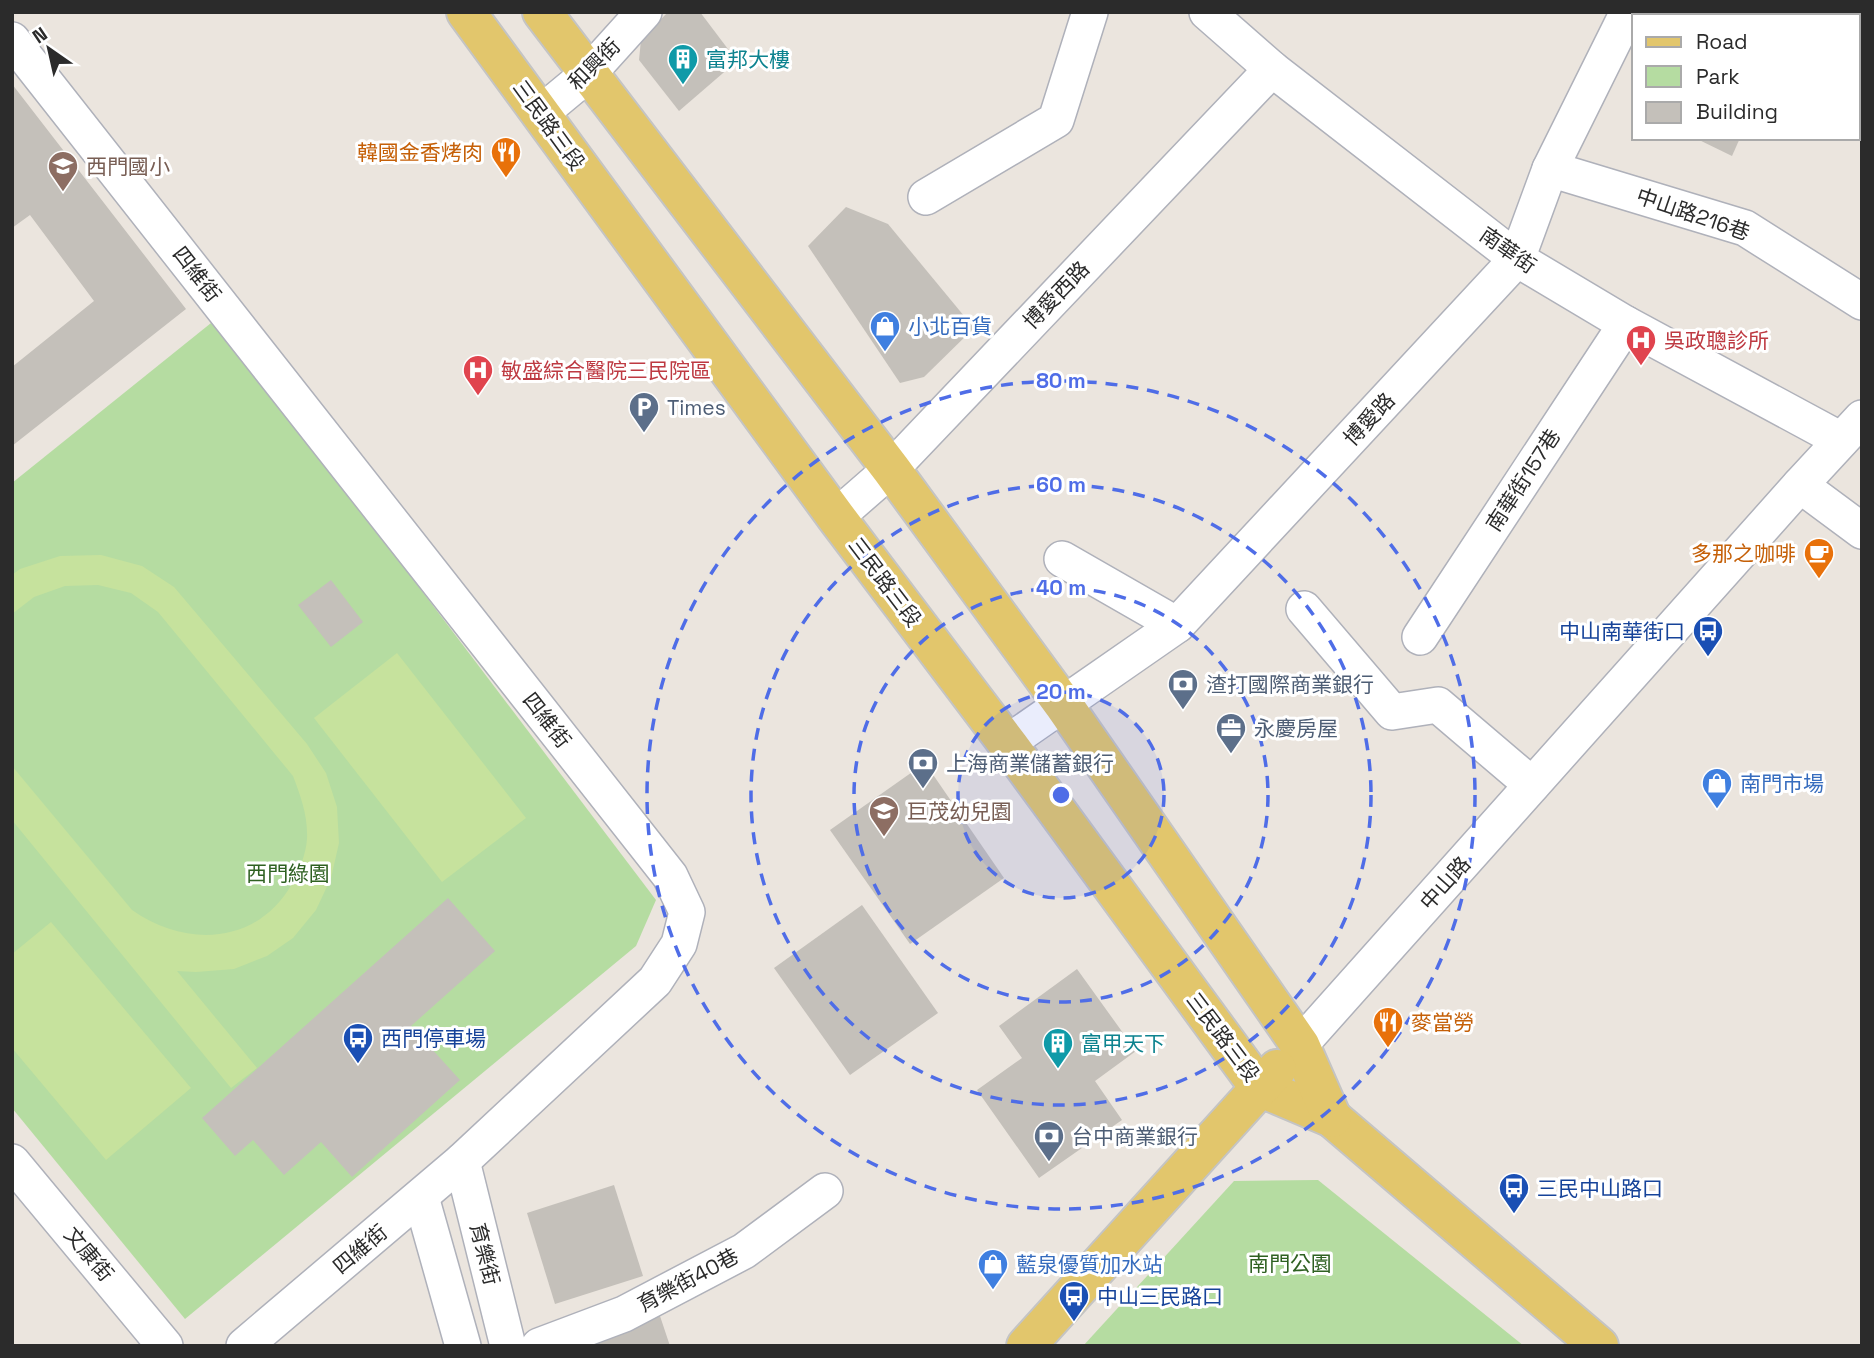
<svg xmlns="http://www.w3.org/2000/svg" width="1874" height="1358" font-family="'Space Grotesk','Noto Sans TC',sans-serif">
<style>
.green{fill:#b5dca1}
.pitch{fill:#c6e29d}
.building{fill:#c4c0ba}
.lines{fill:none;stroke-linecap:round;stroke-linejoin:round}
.minor-casing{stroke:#afb1ba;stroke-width:38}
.major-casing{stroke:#c4c4c4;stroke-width:42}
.minor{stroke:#fff;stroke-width:35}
.major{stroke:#e2c66c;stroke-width:38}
.ring{fill:none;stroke:#4f6de7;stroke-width:3.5;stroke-dasharray:12 9}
.labels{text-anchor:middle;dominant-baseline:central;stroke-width:6;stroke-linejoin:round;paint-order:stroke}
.culture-label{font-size:21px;fill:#0d838f;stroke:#fff;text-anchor:start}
.street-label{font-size:21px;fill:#2b2b2b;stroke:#fff}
.food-label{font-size:21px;fill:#c56008;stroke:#fff;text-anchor:end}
.education-label{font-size:21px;fill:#785e54;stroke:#fff;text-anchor:start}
.shop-label{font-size:21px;fill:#366cbe;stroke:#fff;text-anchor:start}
.health-label{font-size:21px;fill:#be3a42;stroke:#fff;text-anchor:start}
.service-label{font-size:21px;fill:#4e5e75;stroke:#fff;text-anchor:start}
.transit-label{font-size:21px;fill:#164399;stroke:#fff;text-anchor:start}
.park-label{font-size:21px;fill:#2f6122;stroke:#fff}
.centre{fill:#4f6de7;stroke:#fff;stroke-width:3.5}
.ring-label{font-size:21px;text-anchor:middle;font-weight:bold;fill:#4f6de7;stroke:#fff;stroke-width:6;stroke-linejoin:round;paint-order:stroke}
</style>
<rect width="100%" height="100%" fill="#ebe5de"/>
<g class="green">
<polygon points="216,319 656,900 636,946 185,1319 12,1108 12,483"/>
<polygon points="1318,1180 1524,1346 1083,1346 1234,1181"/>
</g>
<g class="pitch">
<path d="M 101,555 L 142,566 L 174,587 L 307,744 L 326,773 L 337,807 L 339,843 L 331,878 L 316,910 L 293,938 L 267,956 L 234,969 L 196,972 L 177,971 L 257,1068 L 231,1088 L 12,820 L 12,766 L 132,910 C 186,948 257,945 292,884 C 299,871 306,854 307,839 C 308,816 301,797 293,776 L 158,612 L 131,593 L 98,585 L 65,586 L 34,597 L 12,614 L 12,575 L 20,569 L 60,556 Z"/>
<polygon points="397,653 526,818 442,882 314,718"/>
<polygon points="51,922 191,1088 106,1160 12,1048 12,954"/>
</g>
<g class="building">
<polygon points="668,12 700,12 737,61 679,111 639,60 641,40"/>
<polygon points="12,84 186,309 12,446 12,367 94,301 30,215 12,228"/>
<polygon points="1695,138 1740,138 1732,156"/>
<polygon points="846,207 888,224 974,328 924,377 900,383 808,246"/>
<polygon points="331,580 363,622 331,647 298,605"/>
<polygon points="925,763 1004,878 910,944 830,830"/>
<polygon points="448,898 495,951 411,1026 460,1080 352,1177 321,1142 284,1175 253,1140 235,1156 202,1118"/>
<polygon points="862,905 938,1013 850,1075 774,968"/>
<polygon points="1077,969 1136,1051 1095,1081 1122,1120 1039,1178 977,1090 1022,1058 999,1026"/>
<polygon points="614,1185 643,1276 555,1304 527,1213"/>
<polygon points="658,1310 670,1346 566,1346"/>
</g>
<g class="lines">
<g class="minor-casing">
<g id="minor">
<polyline points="1207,12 1272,69 1517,259 1626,324 1841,440"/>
<polyline points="12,40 670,876 687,912 679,944 655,981 462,1161 244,1346"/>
<polyline points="541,113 588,74 644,12"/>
<polyline points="1550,169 1745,228 1862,302"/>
<polyline points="926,197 1056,120 1090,12"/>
<polyline points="1800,485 1862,531"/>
<polyline points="836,517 891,469 1272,69"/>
<polyline points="1062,559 1177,625"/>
<polyline points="1304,609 1392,712 1438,705 1532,785"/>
<polyline points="1420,637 1626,324"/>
<polyline points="1007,743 1177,625 1517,259 1550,169 1628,12"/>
<polyline points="1300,1045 1800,485 1862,418"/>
<polyline points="462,1161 508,1346"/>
<polyline points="12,1162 165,1346"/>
<polyline points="421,1197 463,1346"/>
<polyline points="539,1346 624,1314 744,1251 825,1191"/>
</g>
</g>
<g class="major-casing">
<g id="major">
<polyline points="466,12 836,517 1010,747 1259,1087 1332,1118 1599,1346"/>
<polyline points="542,12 891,469 1063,704 1300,1045 1332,1118"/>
<polyline points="1026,1346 1277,1069"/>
</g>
</g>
<use href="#minor" class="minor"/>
<use href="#major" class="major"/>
</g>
<circle cx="1061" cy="795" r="103" fill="#4f6de7" fill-opacity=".12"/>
<g class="ring">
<circle cx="1061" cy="795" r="103"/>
<circle cx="1061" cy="795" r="207"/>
<circle cx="1061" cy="795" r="310"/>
<circle cx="1061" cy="795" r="414"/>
</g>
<defs>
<g id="building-pin" transform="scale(1.575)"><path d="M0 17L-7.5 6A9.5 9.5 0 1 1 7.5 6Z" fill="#0f9aa8" stroke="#fff"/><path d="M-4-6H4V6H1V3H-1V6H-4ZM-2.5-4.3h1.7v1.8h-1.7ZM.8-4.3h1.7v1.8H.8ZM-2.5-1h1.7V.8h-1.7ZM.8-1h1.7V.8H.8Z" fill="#fff"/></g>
<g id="restaurant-pin" transform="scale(1.575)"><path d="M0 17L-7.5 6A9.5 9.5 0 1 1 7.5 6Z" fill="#e8710a" stroke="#fff"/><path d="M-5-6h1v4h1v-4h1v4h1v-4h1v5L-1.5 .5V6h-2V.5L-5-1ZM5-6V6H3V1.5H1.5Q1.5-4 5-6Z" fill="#fff"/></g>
<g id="school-pin" transform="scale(1.575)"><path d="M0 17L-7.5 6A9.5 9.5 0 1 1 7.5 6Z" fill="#8d6e63" stroke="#fff"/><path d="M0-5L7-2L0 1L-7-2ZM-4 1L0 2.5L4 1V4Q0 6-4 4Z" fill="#fff"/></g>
<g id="shop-pin" transform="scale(1.575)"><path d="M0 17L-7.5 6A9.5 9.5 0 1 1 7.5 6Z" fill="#3f7fe0" stroke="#fff"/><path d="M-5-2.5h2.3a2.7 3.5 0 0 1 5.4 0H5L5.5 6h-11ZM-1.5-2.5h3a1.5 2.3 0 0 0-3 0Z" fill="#fff"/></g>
<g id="hospital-pin" transform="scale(1.575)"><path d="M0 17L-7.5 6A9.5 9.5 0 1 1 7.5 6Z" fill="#e0444e" stroke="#fff"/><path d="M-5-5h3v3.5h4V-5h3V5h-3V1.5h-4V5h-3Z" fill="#fff"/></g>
<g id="parking-pin" transform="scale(1.575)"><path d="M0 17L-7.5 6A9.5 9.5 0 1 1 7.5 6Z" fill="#5c6f8a" stroke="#fff"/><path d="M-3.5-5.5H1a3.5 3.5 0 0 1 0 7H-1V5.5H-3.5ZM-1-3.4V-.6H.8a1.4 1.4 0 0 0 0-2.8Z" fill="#fff"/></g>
<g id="cafe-pin" transform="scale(1.575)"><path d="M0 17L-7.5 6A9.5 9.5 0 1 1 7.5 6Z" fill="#e8710a" stroke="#fff"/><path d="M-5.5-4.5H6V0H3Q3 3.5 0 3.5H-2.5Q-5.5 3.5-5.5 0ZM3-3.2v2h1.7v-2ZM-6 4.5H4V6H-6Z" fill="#fff"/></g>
<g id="bus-pin" transform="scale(1.575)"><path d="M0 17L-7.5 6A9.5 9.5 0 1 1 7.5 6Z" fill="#1a4fb4" stroke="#fff"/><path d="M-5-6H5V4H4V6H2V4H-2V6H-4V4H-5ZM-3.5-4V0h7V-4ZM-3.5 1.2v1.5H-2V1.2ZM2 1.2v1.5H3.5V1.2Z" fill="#fff"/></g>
<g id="bank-pin" transform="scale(1.575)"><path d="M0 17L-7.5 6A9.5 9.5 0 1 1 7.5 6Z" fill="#5c6f8a" stroke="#fff"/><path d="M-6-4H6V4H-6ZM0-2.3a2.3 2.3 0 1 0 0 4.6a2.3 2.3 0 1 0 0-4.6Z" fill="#fff"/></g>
<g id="office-pin" transform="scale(1.575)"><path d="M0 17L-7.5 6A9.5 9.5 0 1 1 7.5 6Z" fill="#5c6f8a" stroke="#fff"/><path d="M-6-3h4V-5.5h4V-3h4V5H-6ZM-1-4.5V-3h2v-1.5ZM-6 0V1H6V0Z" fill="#fff"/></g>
</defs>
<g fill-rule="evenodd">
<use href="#building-pin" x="683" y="59"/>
<use href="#restaurant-pin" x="506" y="152"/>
<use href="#school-pin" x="63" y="166"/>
<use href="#shop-pin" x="885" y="326"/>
<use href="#hospital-pin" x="1641" y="340"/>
<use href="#hospital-pin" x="478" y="370"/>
<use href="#parking-pin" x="644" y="407"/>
<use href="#cafe-pin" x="1819" y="553"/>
<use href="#bus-pin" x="1708" y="631"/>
<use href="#bank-pin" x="1183" y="684"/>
<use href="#office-pin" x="1231" y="728"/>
<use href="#bank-pin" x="923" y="763"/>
<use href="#shop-pin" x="1717" y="783"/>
<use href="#school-pin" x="884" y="811"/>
<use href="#restaurant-pin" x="1388" y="1022"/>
<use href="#bus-pin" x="358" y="1038"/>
<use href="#building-pin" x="1058" y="1043"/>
<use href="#bank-pin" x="1049" y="1136"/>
<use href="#bus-pin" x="1514" y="1188"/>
<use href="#shop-pin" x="993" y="1264"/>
<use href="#bus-pin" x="1074" y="1296"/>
</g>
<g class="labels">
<g class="culture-label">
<text x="706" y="59">富邦大樓</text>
<text x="1081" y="1043">富甲天下</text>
</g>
<g class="street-label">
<text transform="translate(594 64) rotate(-45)">和興街</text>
<text transform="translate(549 125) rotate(54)">三民路三段</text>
<text transform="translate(1693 214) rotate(19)">中山路216巷</text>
<text transform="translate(1508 250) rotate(35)">南華街</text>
<text transform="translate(197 274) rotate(52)">四維街</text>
<text transform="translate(1056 295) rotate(-46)">博愛西路</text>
<text transform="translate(1369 419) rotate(-47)">博愛路</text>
<text transform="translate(1523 480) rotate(-57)">南華街157巷</text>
<text transform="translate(885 582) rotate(53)">三民路三段</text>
<text transform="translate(547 720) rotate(52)">四維街</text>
<text transform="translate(1445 883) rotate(-48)">中山路</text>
<text transform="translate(1223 1037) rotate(53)">三民路三段</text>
<text transform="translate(360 1249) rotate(-40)">四維街</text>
<text transform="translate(89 1254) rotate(50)">文康街</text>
<text transform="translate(485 1254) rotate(76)">育樂街</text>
<text transform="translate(688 1280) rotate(-28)">育樂街40巷</text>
</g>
<g class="food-label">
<text x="483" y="152">韓國金香烤肉</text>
<text x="1796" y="553">多那之咖啡</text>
<text x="1411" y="1022" text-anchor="start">麥當勞</text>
</g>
<g class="education-label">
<text x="86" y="166">西門國小</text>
<text x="907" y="811">巨茂幼兒園</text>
</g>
<g class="shop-label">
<text x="908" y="326">小北百貨</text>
<text x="1740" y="783">南門市場</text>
<text x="1016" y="1264">藍泉優質加水站</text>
</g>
<g class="health-label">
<text x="1664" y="340">吳政聰診所</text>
<text x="501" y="370">敏盛綜合醫院三民院區</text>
</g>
<g class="service-label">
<text x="667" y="407">Times</text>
<text x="1206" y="684">渣打國際商業銀行</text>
<text x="1254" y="728">永慶房屋</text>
<text x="946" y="763">上海商業儲蓄銀行</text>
<text x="1072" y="1136">台中商業銀行</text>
</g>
<g class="transit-label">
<text x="1685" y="631" text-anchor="end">中山南華街口</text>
<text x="381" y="1038">西門停車場</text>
<text x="1537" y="1188">三民中山路口</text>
<text x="1097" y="1296">中山三民路口</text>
</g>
<g class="park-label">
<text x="288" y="873">西門綠園</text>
<text x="1290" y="1263">南門公園</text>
</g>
</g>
<circle cx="1061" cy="795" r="10" class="centre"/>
<g class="ring-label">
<text x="1061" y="388">80 m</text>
<text x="1061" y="492">60 m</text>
<text x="1061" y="595">40 m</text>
<text x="1061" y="699">20 m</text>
</g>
<rect width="1874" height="1358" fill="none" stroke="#2b2b2b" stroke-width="28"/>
<rect x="1632" y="14" width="228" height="126" fill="#ffffff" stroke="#aaaaaa" stroke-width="2"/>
<rect x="1646" y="37" width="35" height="10" fill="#e2c66c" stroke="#aaaaaa" stroke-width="2"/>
<text x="1696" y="49" font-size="21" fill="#2b2b2b">Road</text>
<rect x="1646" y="66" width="35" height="21" fill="#b5dca1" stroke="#aaaaaa" stroke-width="2"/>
<text x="1696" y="84" font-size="21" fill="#2b2b2b">Park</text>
<rect x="1646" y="102" width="35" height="21" fill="#c4c0ba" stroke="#aaaaaa" stroke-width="2"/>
<text x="1696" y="119" font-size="21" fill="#2b2b2b">Building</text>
<g transform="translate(49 49) rotate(326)" stroke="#ffffff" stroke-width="5" paint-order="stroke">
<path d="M0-5L12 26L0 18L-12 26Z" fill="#2b2b2b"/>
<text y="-10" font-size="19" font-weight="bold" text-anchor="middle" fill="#2b2b2b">N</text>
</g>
</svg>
